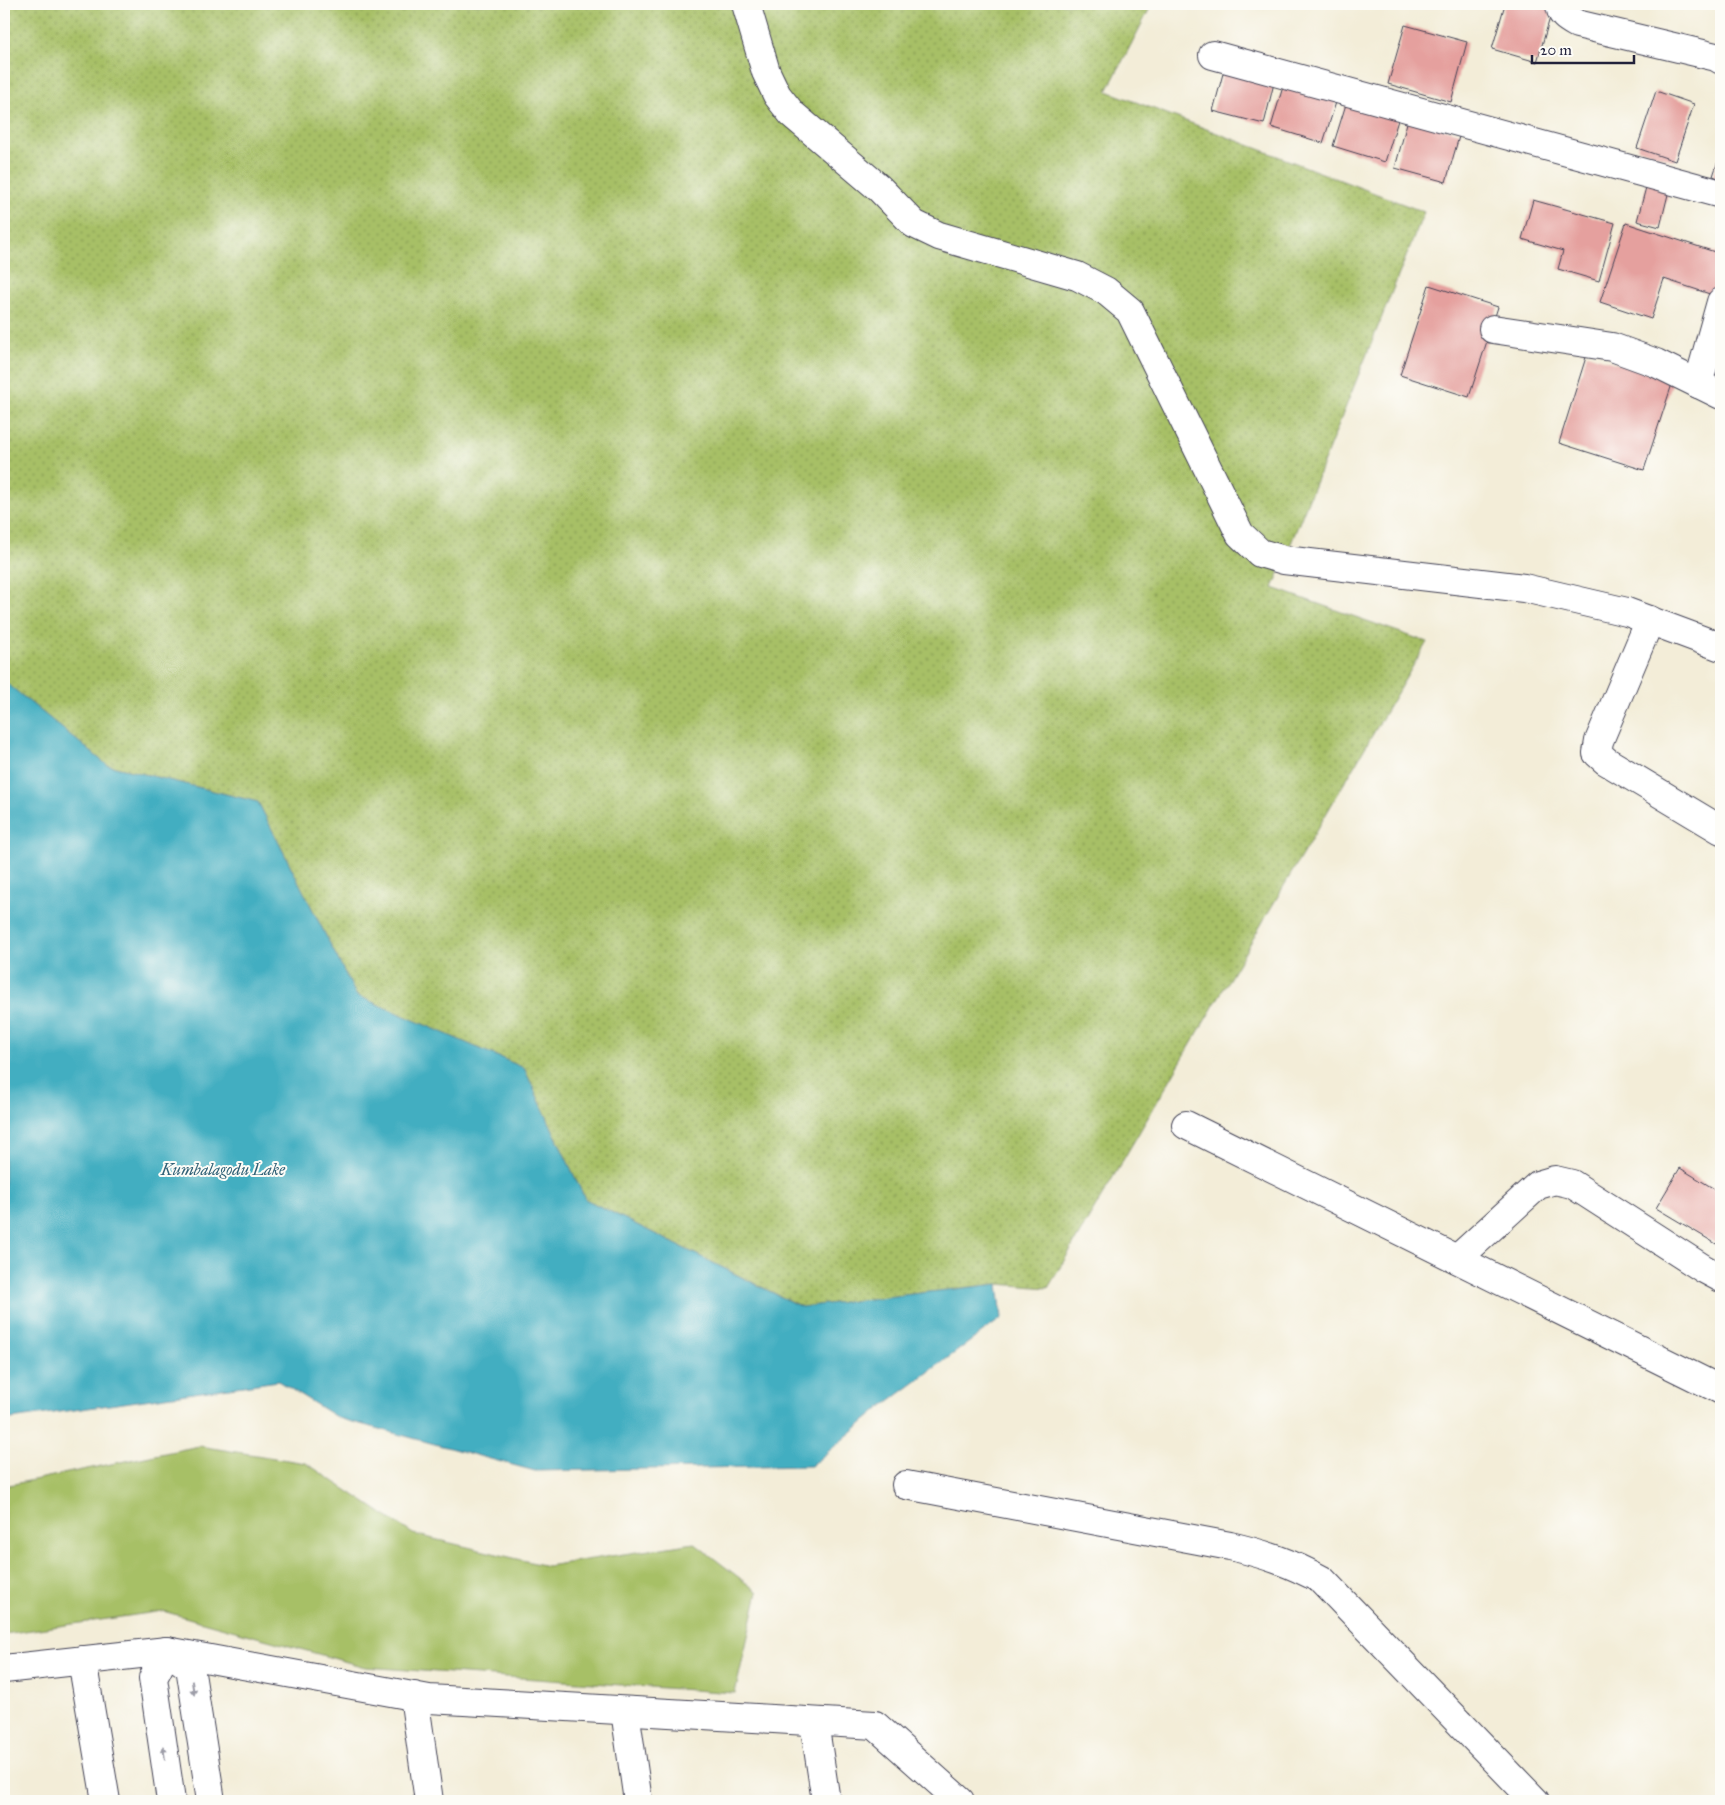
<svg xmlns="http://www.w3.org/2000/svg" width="1725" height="1805" font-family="'IM FELL Great Primer',serif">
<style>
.grass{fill:url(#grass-dots);stroke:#647150}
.park{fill:#a7c066;stroke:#647150}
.water{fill:#43aec1;stroke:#32687e}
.building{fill:#e5a09e}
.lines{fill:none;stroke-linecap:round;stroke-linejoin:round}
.street-casing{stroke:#414053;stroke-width:30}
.street{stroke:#fff;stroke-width:28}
.oneway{fill:#9c9ca7}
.labels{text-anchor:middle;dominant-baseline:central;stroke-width:4;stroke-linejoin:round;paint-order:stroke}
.water-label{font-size:16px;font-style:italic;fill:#316177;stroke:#fdfcf7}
</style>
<defs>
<pattern id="grass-dots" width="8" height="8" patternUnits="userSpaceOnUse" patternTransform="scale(1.25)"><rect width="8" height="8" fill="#a7c066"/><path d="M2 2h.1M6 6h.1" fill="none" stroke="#889c55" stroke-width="1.8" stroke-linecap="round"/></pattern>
</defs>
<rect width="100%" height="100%" fill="#fdfcf7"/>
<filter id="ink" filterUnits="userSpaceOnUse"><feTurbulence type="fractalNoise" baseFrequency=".02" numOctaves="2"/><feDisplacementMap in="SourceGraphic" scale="10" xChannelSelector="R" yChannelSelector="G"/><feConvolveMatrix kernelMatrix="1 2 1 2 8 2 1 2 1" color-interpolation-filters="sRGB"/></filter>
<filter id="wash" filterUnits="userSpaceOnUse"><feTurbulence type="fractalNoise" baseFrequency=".0096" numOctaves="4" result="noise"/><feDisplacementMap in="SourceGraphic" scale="20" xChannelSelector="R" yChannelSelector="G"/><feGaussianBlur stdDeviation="1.12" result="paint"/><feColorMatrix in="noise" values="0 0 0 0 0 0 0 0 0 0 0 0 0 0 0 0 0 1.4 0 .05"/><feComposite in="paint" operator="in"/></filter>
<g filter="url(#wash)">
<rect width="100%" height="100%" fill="#f3edd8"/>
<polygon class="grass" points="4,4 1152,4 1107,91 1424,212 1273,588 1427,642 1048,1288 998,1284 802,1307 585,1199 524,1068 356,995 258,802 107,765 4,681"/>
<polygon class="park" points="199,1446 306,1463 413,1534 547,1566 694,1543 758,1592 735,1693 365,1667 163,1611 4,1634 4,1486"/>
<polygon class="water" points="4,681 107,765 258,802 356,995 524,1068 585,1199 801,1307 998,1284 1002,1318 884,1405 811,1466 535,1471 338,1418 278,1381 4,1420"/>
<g id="blocks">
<g class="building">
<polygon points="1505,4 1554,4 1537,62 1492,49"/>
<polygon points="1405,25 1467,42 1451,102 1388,84"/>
<polygon points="1225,66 1275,79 1264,124 1213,111"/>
<polygon points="1285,80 1338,96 1323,143 1271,127"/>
<polygon points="1656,91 1694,104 1675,161 1637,148"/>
<polygon points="1347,101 1399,117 1385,162 1333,146"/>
<polygon points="1408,119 1460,133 1446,182 1395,168"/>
<polygon points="1721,152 1721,179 1713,176"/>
<polygon points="1649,176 1671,182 1660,227 1637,221"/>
<polygon points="1533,200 1615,223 1599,281 1558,269 1563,251 1522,239"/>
<polygon points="1626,223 1721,254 1721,279 1716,296 1664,279 1651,319 1600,302"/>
<polygon points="1429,285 1498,307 1469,397 1400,375"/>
<polygon points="1587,354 1673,381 1644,470 1559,443"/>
<polygon points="1680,1168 1721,1193 1721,1239 1718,1245 1656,1208"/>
</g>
</g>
</g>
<g filter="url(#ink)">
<use href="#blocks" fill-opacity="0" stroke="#414053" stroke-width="1"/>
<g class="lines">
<g class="street-casing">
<g id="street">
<polyline points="746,4 766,72 777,95 792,114 879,188 914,224 939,236 1077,276 1106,291 1130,311 1240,534 1260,553 1284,560 1524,588 1627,612 1721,647"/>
<path d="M 1560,4 C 1560,15 1568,19 1577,24 L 1716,57 L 1721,60"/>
<polyline points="1213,55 1721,194"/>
<polyline points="1493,329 1612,347 1656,363 1721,395"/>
<polyline points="1698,384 1721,302"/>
<polyline points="1650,620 1599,741 1597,753 1606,761 1721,830"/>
<polyline points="1186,1125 1721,1390"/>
<polyline points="1457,1259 1538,1185 1555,1180 1572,1184 1704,1269 1721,1278"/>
<path d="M 906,1485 L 1230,1546 C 1265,1554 1291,1563 1322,1580 L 1535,1801"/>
<polyline points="167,1651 190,1667 211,1801"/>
<polyline points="167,1651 153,1678 171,1801"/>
<polyline points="82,1660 106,1801"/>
<polyline points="4,1669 167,1651 429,1699 875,1725 960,1801"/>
<polyline points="414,1696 429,1801"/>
<polyline points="625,1711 638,1801"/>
<polyline points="814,1722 826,1801"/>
</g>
</g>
<use href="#street" class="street"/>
</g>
<defs><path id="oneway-solid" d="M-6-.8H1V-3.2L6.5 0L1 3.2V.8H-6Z" transform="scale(1.25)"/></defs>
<g class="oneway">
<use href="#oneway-solid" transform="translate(193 1688) rotate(81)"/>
<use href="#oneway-solid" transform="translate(164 1753) rotate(-98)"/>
</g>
</g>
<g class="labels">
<g class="water-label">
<text x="223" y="1169">Kumbalagodu Lake</text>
</g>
</g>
<rect width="1725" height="1805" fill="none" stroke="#fdfcf7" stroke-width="20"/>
<path d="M1532 55v8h102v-8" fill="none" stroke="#22223b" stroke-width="2.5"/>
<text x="1540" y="55" font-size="15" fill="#22223b" stroke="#fdfcf7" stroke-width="4" paint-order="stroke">20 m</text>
</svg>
